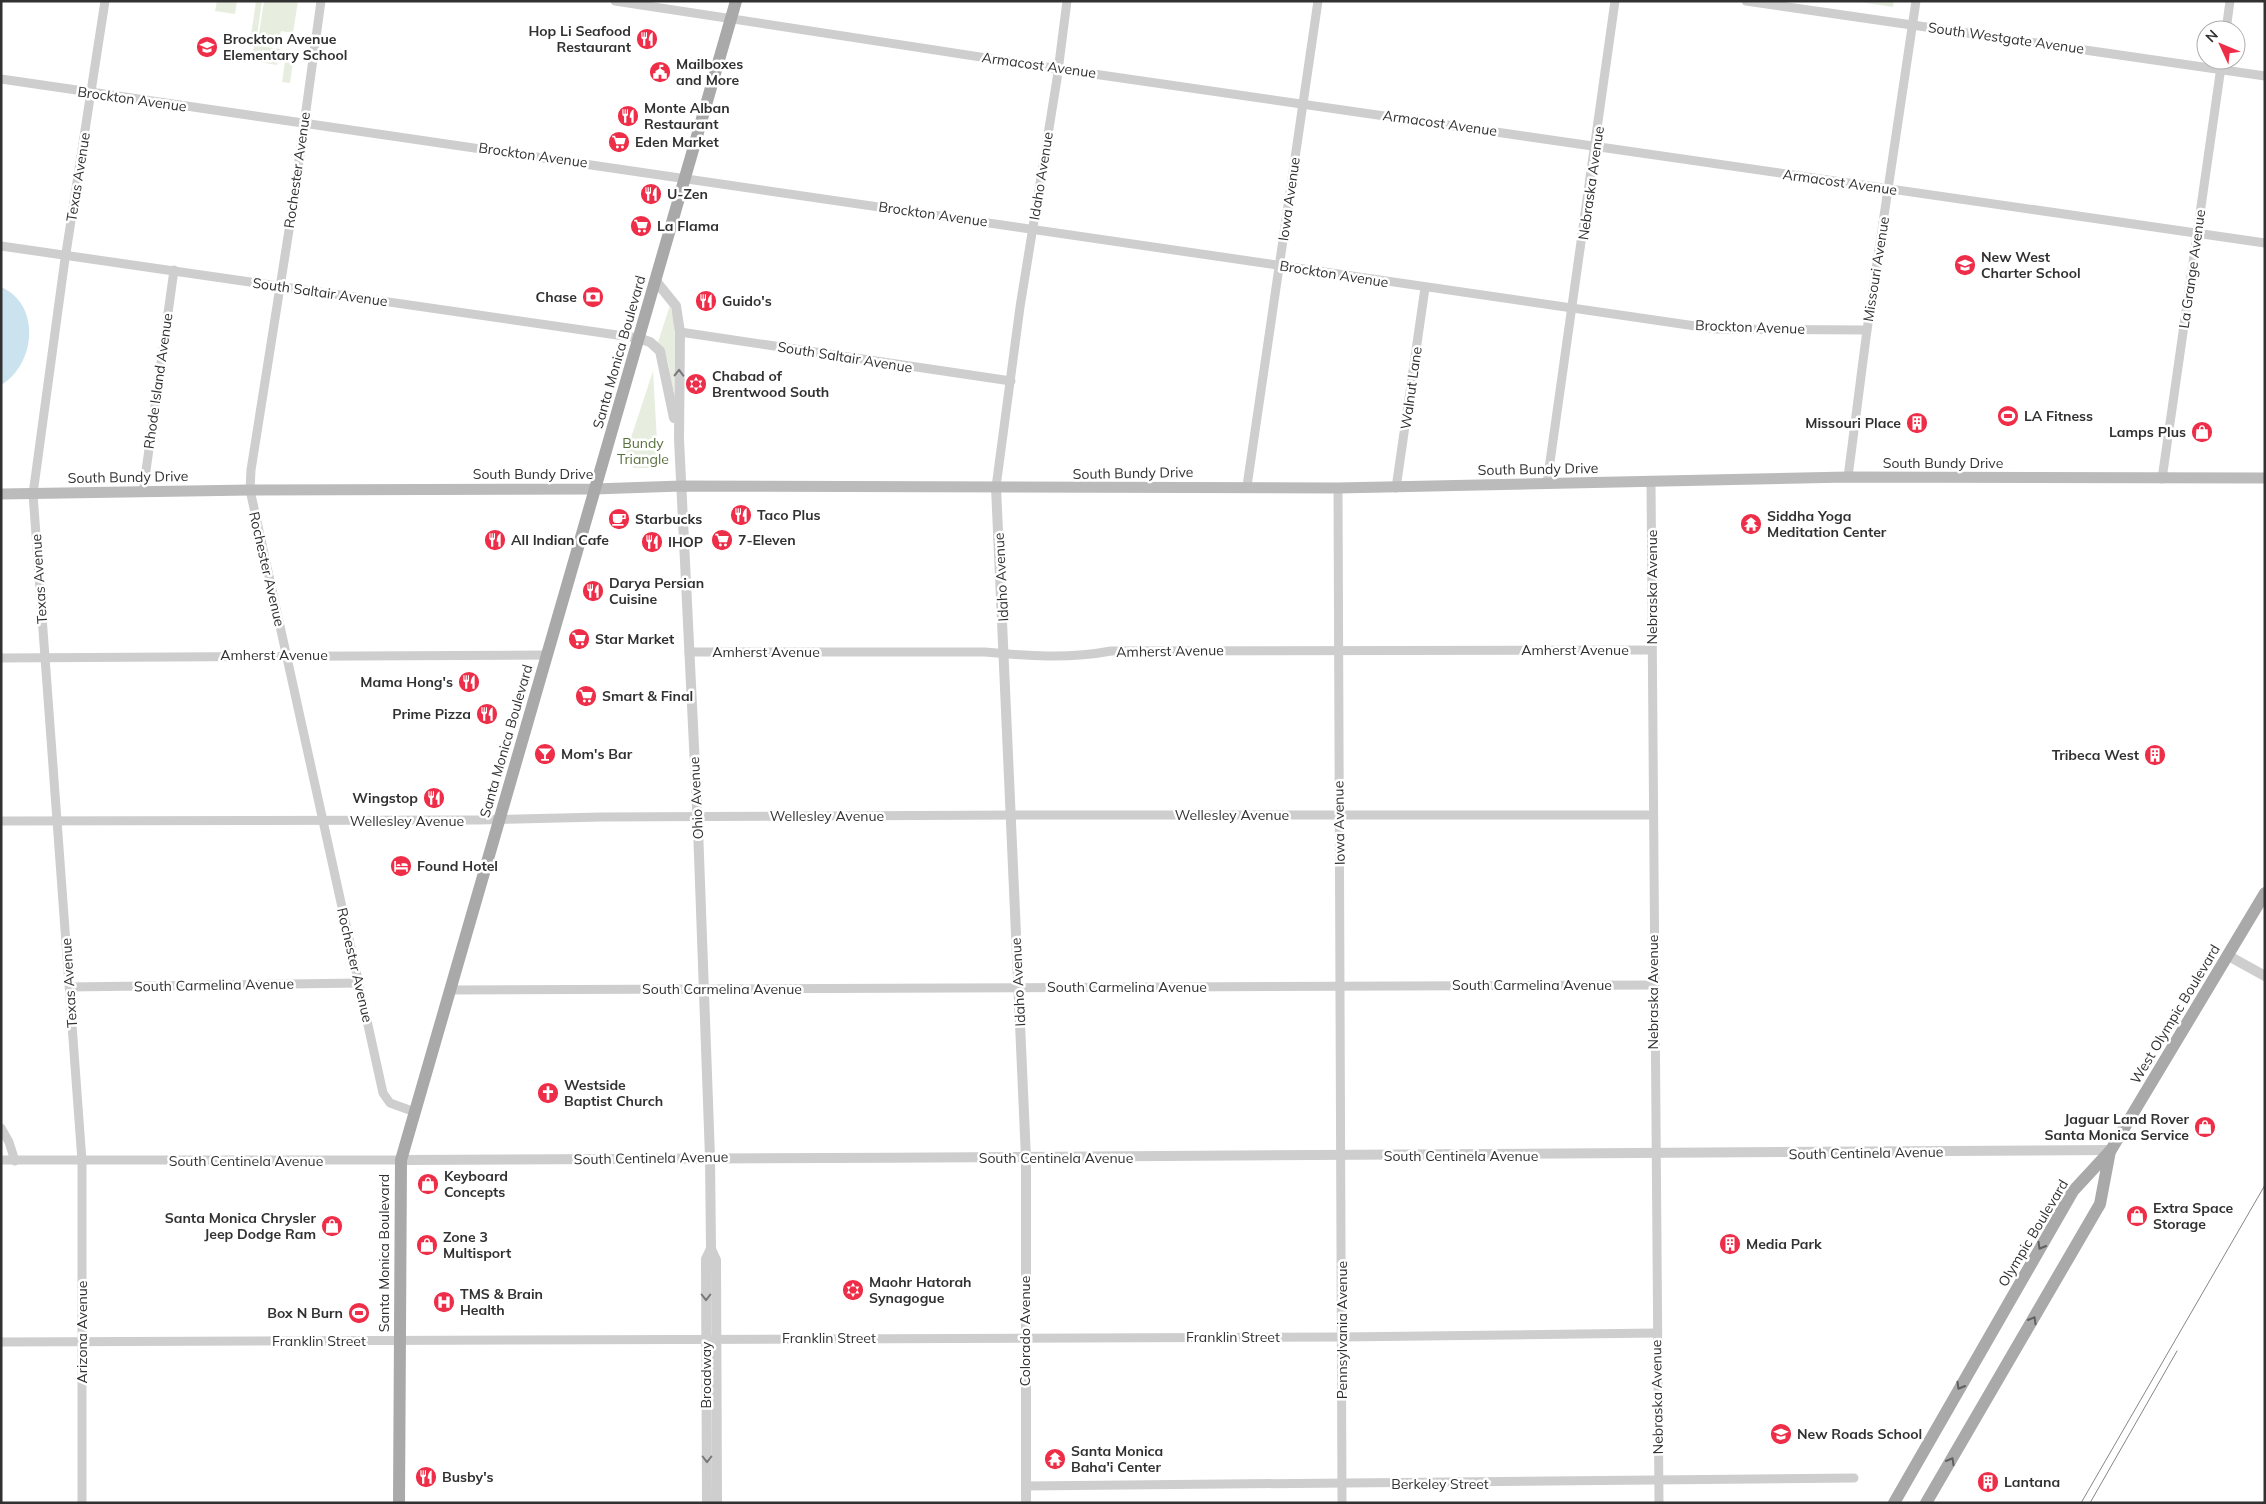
<svg xmlns="http://www.w3.org/2000/svg" width="2266" height="1504" font-family="Mulish,sans-serif">
<style>
.green{fill:#e8eedf}
.water{fill:#cbe3ef}
.lines{fill:none;stroke-linecap:round;stroke-linejoin:round}
.minor{stroke:#cecece;stroke-width:9}
.tertiary{stroke:#cecece;stroke-width:10}
.secondary{stroke:#bbb;stroke-width:11}
.primary{stroke:#a9a9a9;stroke-width:12}
.tram{stroke:#868686;stroke-width:1}
.oneway{stroke:#787878}
.oneway2{stroke:#616161}
.labels{text-anchor:middle;dominant-baseline:central;stroke-width:5;stroke-linejoin:round;paint-order:stroke}
.poi-label{font-size:14px;font-weight:bold;fill:#313131;stroke:#fff;text-anchor:start}
.street-label{font-size:14px;fill:#313131;stroke:#fff}
.park-label{font-size:14px;fill:#58703c;stroke:#fff}
</style>
<rect width="100%" height="100%" fill="#fff"/>
<g class="green">
<polygon points="217,1 237,1 235,14 215,11"/>
<polygon points="256,1 262,1 256,43 250,42"/>
<polygon points="264,1 298,1 293,33 281,31 278,46 262,44 258,40"/>
<polygon points="1854,1 1894,1 1893,7"/>
<polygon points="254,45 280,49 277,65 252,61"/>
<polygon points="286,54 294,55 290,83 282,82"/>
<polygon points="670,305 675,324 674,390 672,390 668,362 658,342"/>
<polygon points="653,371 658,458 651,468 634,468 624,459"/>
</g>
<path class="water" d="M 1,287 C 42,305 35,365 1,385 Z"/>
<g class="lines">
<g class="minor">
<polyline points="321,1 293,205 251,470 250,490 383,1093 390,1103 415,1112"/>
<polyline points="615,1 1059,69 2265,243"/>
<polyline points="1746,1 2265,76"/>
<polyline points="2226,30 2230,1"/>
<polyline points="1,79 1716,329 1867,330"/>
<polyline points="1,246 638,338"/>
<polyline points="680,332 1011,381"/>
<polyline points="1848,477 1867,330 1916,1"/>
<polyline points="2162,479 2222,60"/>
<polyline points="1651,482 1659,1503"/>
<polyline points="1547,483 1615,1"/>
<polyline points="1247,486 1318,1"/>
<polyline points="996,487 1020,307 1057,79 1067,1"/>
<polyline points="1338,488 1342,1503"/>
<polyline points="1396,488 1425,288"/>
<polyline points="143,492 174,270"/>
<path d="M 689,652 L 985,652 C 1027,656 1069,659 1111,651 L 1652,650"/>
<polyline points="1,658 547,655"/>
<polyline points="1,821 477,820 601,817 1024,815 1653,815"/>
<polyline points="70,987 359,983"/>
<polyline points="450,990 1654,985"/>
<polyline points="1,1128 9,1142 15,1161"/>
<polyline points="1,1160 401,1160"/>
<polyline points="1,1342 1342,1337 1656,1333"/>
<polyline points="1026,1486 1854,1478"/>
<polyline points="82,1503 82,1161 33,494 64,266 105,1"/>
</g>
<g class="tertiary">
<polyline points="655,280 676,306 680,332 679,439 698,828 710,1157 711,1249 716,1260 717,1503"/>
<polyline points="638,338 650,342 660,351 674,418"/>
<polyline points="996,487 1026,1158 1026,1503"/>
<polyline points="2227,955 2265,976"/>
<path d="M 401,1160 C 971,1157 1541,1156 2111,1150"/>
<polyline points="707,1503 706,1259 711,1249"/>
</g>
<polyline class="secondary" points="1,494 250,490 594,489 681,486 1338,488 1848,477 2265,478"/>
<g class="primary">
<polyline points="399,1503 401,1160 736,1"/>
<polyline points="1894,1503 2073,1191 2111,1150 2265,893"/>
<polyline points="1926,1503 2100,1204 2110,1151"/>
</g>
<g class="tram">
<polyline points="2081,1503 2265,1185"/>
<polyline points="2090,1503 2177,1351"/>
</g>
</g>
<defs><path id="oneway-chevron" d="M-2-3.5L2.5 0L-2 3.5" fill="none" stroke-width="1.6" stroke-linecap="round" stroke-linejoin="round" transform="scale(1.25)"/></defs>
<g class="oneway">
<use href="#oneway-chevron" transform="translate(679 373) rotate(-89)"/>
<use href="#oneway-chevron" transform="translate(706 1297) rotate(90)"/>
<use href="#oneway-chevron" transform="translate(707 1459) rotate(90)"/>
</g>
<g class="oneway2">
<use href="#oneway-chevron" transform="translate(2041 1246) rotate(120)"/>
<use href="#oneway-chevron" transform="translate(2033 1320) rotate(-60)"/>
<use href="#oneway-chevron" transform="translate(1960 1386) rotate(120)"/>
<use href="#oneway-chevron" transform="translate(1951 1461) rotate(-60)"/>
</g>
<defs>
<g id="restaurant-disc" transform="scale(1.125)"><circle r="9.5" fill="#ee2e49" stroke="#fff"/><path d="M-5-6h1v4h1v-4h1v4h1v-4h1v5L-1.5 .5V6h-2V.5L-5-1ZM5-6V6H3V1.5H1.5Q1.5-4 5-6Z" fill="#fff"/></g>
<g id="school-disc" transform="scale(1.125)"><circle r="9.5" fill="#ee2e49" stroke="#fff"/><path d="M0-5L7-2L0 1L-7-2ZM-4 1L0 2.5L4 1V4Q0 6-4 4Z" fill="#fff"/></g>
<g id="civic-disc" transform="scale(1.125)"><circle r="9.5" fill="#ee2e49" stroke="#fff"/><path d="M-.6-6.5H3V-4.5H.6V-3L4-1V1h2V6H-6V1h2V-1L-.6-3ZM-1.2 2.5V6h2.4V2.5Z" fill="#fff"/></g>
<g id="supermarket-disc" transform="scale(1.125)"><circle r="9.5" fill="#ee2e49" stroke="#fff"/><path d="M-6-5.5h2.5l.6 2H6L4.5 2H-2.5L-4.4-4H-6ZM-1.5 3.2a1.3 1.3 0 1 0 .1 0ZM3 3.2a1.3 1.3 0 1 0 .1 0Z" fill="#fff"/></g>
<g id="bank-disc" transform="scale(1.125)"><circle r="9.5" fill="#ee2e49" stroke="#fff"/><path d="M-6-4H6V4H-6ZM0-2.3a2.3 2.3 0 1 0 0 4.6a2.3 2.3 0 1 0 0-4.6Z" fill="#fff"/></g>
<g id="synagogue-disc" transform="scale(1.125)"><circle r="9.5" fill="#ee2e49" stroke="#fff"/><path d="M0-6.5L5.6 3.2H-5.6ZM0 6.5L5.6-3.2H-5.6Z" fill="#fff"/></g>
<g id="stadium-disc" transform="scale(1.125)"><circle r="9.5" fill="#ee2e49" stroke="#fff"/><path d="M0-5a6.5 5 0 1 0 0 10a6.5 5 0 1 0 0-10ZM-3.5-1.8h7v3.6h-7Z" fill="#fff"/></g>
<g id="building-disc" transform="scale(1.125)"><circle r="9.5" fill="#ee2e49" stroke="#fff"/><path d="M-4-6H4V6H1V3H-1V6H-4ZM-2.5-4.3h1.7v1.8h-1.7ZM.8-4.3h1.7v1.8H.8ZM-2.5-1h1.7V.8h-1.7ZM.8-1h1.7V.8H.8Z" fill="#fff"/></g>
<g id="shop-disc" transform="scale(1.125)"><circle r="9.5" fill="#ee2e49" stroke="#fff"/><path d="M-5-2.5h2.3a2.7 3.5 0 0 1 5.4 0H5L5.5 6h-11ZM-1.5-2.5h3a1.5 2.3 0 0 0-3 0Z" fill="#fff"/></g>
<g id="cafe-disc" transform="scale(1.125)"><circle r="9.5" fill="#ee2e49" stroke="#fff"/><path d="M-5.5-4.5H6V0H3Q3 3.5 0 3.5H-2.5Q-5.5 3.5-5.5 0ZM3-3.2v2h1.7v-2ZM-6 4.5H4V6H-6Z" fill="#fff"/></g>
<g id="temple-disc" transform="scale(1.125)"><circle r="9.5" fill="#ee2e49" stroke="#fff"/><path d="M0-6L5-2H3V0L6.5 2.5H4V6H1.5V3h-3V6H-4V2.5H-6.5L-3 0V-2H-5Z" fill="#fff"/></g>
<g id="bar-disc" transform="scale(1.125)"><circle r="9.5" fill="#ee2e49" stroke="#fff"/><path d="M-6-5H6L.8 .8V4.5H3.5V6h-7V4.5H-.8V.8Z" fill="#fff"/></g>
<g id="hotel-disc" transform="scale(1.125)"><circle r="9.5" fill="#ee2e49" stroke="#fff"/><path d="M-6-4.5h1.5V1H6V5H4.5V3h-9V5H-6ZM-4 0a1.8 1.8 0 1 1 3.6 0ZM.5 0V-2.5h3Q6-2.5 6 0Z" fill="#fff"/></g>
<g id="church-disc" transform="scale(1.125)"><circle r="9.5" fill="#ee2e49" stroke="#fff"/><path d="M-1.2-6h2.4v3.5h3.3v2.4h-3.3V6h-2.4V-.1h-3.3v-2.4h3.3Z" fill="#fff"/></g>
<g id="hospital-disc" transform="scale(1.125)"><circle r="9.5" fill="#ee2e49" stroke="#fff"/><path d="M-5-5h3v3.5h4V-5h3V5h-3V1.5h-4V5h-3Z" fill="#fff"/></g>
</defs>
<g fill-rule="evenodd">
<use href="#restaurant-disc" x="647" y="39"/>
<use href="#school-disc" x="207" y="47"/>
<use href="#civic-disc" x="660" y="72"/>
<use href="#restaurant-disc" x="628" y="116"/>
<use href="#supermarket-disc" x="619" y="142"/>
<use href="#restaurant-disc" x="651" y="194"/>
<use href="#supermarket-disc" x="641" y="226"/>
<use href="#school-disc" x="1965" y="265"/>
<use href="#bank-disc" x="593" y="297"/>
<use href="#restaurant-disc" x="706" y="301"/>
<use href="#synagogue-disc" x="696" y="384"/>
<use href="#stadium-disc" x="2008" y="416"/>
<use href="#building-disc" x="1917" y="423"/>
<use href="#shop-disc" x="2202" y="432"/>
<use href="#restaurant-disc" x="741" y="515"/>
<use href="#cafe-disc" x="619" y="519"/>
<use href="#temple-disc" x="1751" y="524"/>
<use href="#restaurant-disc" x="495" y="540"/>
<use href="#supermarket-disc" x="722" y="540"/>
<use href="#restaurant-disc" x="652" y="542"/>
<use href="#restaurant-disc" x="593" y="591"/>
<use href="#supermarket-disc" x="579" y="639"/>
<use href="#restaurant-disc" x="469" y="682"/>
<use href="#supermarket-disc" x="586" y="696"/>
<use href="#restaurant-disc" x="487" y="714"/>
<use href="#bar-disc" x="545" y="754"/>
<use href="#building-disc" x="2155" y="755"/>
<use href="#restaurant-disc" x="434" y="798"/>
<use href="#hotel-disc" x="401" y="866"/>
<use href="#church-disc" x="548" y="1093"/>
<use href="#shop-disc" x="2205" y="1127"/>
<use href="#shop-disc" x="428" y="1184"/>
<use href="#shop-disc" x="2137" y="1216"/>
<use href="#shop-disc" x="332" y="1226"/>
<use href="#building-disc" x="1730" y="1244"/>
<use href="#shop-disc" x="427" y="1245"/>
<use href="#synagogue-disc" x="853" y="1290"/>
<use href="#hospital-disc" x="444" y="1302"/>
<use href="#stadium-disc" x="359" y="1313"/>
<use href="#school-disc" x="1781" y="1434"/>
<use href="#temple-disc" x="1055" y="1459"/>
<use href="#restaurant-disc" x="426" y="1477"/>
<use href="#building-disc" x="1988" y="1482"/>
</g>
<g class="labels">
<g class="poi-label">
<text x="631" y="31" text-anchor="end">Hop Li Seafood<tspan x="631" dy="16">Restaurant</tspan></text>
<text x="223" y="39">Brockton Avenue<tspan x="223" dy="16">Elementary School</tspan></text>
<text x="676" y="64">Mailboxes<tspan x="676" dy="16">and More</tspan></text>
<text x="644" y="108">Monte Alban<tspan x="644" dy="16">Restaurant</tspan></text>
<text x="635" y="142">Eden Market</text>
<text x="667" y="194">U-Zen</text>
<text x="657" y="226">La Flama</text>
<text x="1981" y="257">New West<tspan x="1981" dy="16">Charter School</tspan></text>
<text x="577" y="297" text-anchor="end">Chase</text>
<text x="722" y="301">Guido's</text>
<text x="712" y="376">Chabad of<tspan x="712" dy="16">Brentwood South</tspan></text>
<text x="2024" y="416">LA Fitness</text>
<text x="1901" y="423" text-anchor="end">Missouri Place</text>
<text x="2186" y="432" text-anchor="end">Lamps Plus</text>
<text x="757" y="515">Taco Plus</text>
<text x="1767" y="516">Siddha Yoga<tspan x="1767" dy="16">Meditation Center</tspan></text>
<text x="635" y="519">Starbucks</text>
<text x="511" y="540">All Indian Cafe</text>
<text x="738" y="540">7-Eleven</text>
<text x="668" y="542">IHOP</text>
<text x="609" y="583">Darya Persian<tspan x="609" dy="16">Cuisine</tspan></text>
<text x="595" y="639">Star Market</text>
<text x="453" y="682" text-anchor="end">Mama Hong's</text>
<text x="602" y="696">Smart &amp; Final</text>
<text x="471" y="714" text-anchor="end">Prime Pizza</text>
<text x="561" y="754">Mom's Bar</text>
<text x="2139" y="755" text-anchor="end">Tribeca West</text>
<text x="418" y="798" text-anchor="end">Wingstop</text>
<text x="417" y="866">Found Hotel</text>
<text x="564" y="1085">Westside<tspan x="564" dy="16">Baptist Church</tspan></text>
<text x="2189" y="1119" text-anchor="end">Jaguar Land Rover<tspan x="2189" dy="16">Santa Monica Service</tspan></text>
<text x="444" y="1176">Keyboard<tspan x="444" dy="16">Concepts</tspan></text>
<text x="2153" y="1208">Extra Space<tspan x="2153" dy="16">Storage</tspan></text>
<text x="316" y="1218" text-anchor="end">Santa Monica Chrysler<tspan x="316" dy="16">Jeep Dodge Ram</tspan></text>
<text x="443" y="1237">Zone 3<tspan x="443" dy="16">Multisport</tspan></text>
<text x="1746" y="1244">Media Park</text>
<text x="869" y="1282">Maohr Hatorah<tspan x="869" dy="16">Synagogue</tspan></text>
<text x="460" y="1294">TMS &amp; Brain<tspan x="460" dy="16">Health</tspan></text>
<text x="343" y="1313" text-anchor="end">Box N Burn</text>
<text x="1797" y="1434">New Roads School</text>
<text x="1071" y="1451">Santa Monica<tspan x="1071" dy="16">Baha'i Center</tspan></text>
<text x="442" y="1477">Busby's</text>
<text x="2004" y="1482">Lantana</text>
</g>
<g class="street-label">
<text transform="translate(2006 38) rotate(8)">South Westgate Avenue</text>
<text transform="translate(1039 65) rotate(8)">Armacost Avenue</text>
<text transform="translate(132 99) rotate(8)">Brockton Avenue</text>
<text transform="translate(1440 123) rotate(8)">Armacost Avenue</text>
<text transform="translate(533 155) rotate(8)">Brockton Avenue</text>
<text transform="translate(297 170) rotate(-82)">Rochester Avenue</text>
<text transform="translate(1041 176) rotate(-81)">Idaho Avenue</text>
<text transform="translate(78 177) rotate(-81)">Texas Avenue</text>
<text transform="translate(1840 182) rotate(8)">Armacost Avenue</text>
<text transform="translate(1591 183) rotate(-82)">Nebraska Avenue</text>
<text transform="translate(1289 199) rotate(-82)">Iowa Avenue</text>
<text transform="translate(933 214) rotate(8)">Brockton Avenue</text>
<text transform="translate(1876 269) rotate(-81)">Missouri Avenue</text>
<text transform="translate(2192 269) rotate(-82)">La Grange Avenue</text>
<text transform="translate(1334 274) rotate(9)">Brockton Avenue</text>
<text transform="translate(320 292) rotate(8)">South Saltair Avenue</text>
<text transform="translate(1750 327) rotate(2)">Brockton Avenue</text>
<text transform="translate(619 352) rotate(-74)">Santa Monica Boulevard</text>
<text transform="translate(845 357) rotate(9)">South Saltair Avenue</text>
<text transform="translate(158 381) rotate(-82)">Rhode Island Avenue</text>
<text transform="translate(1411 388) rotate(-82)">Walnut Lane</text>
<text x="1943" y="463">South Bundy Drive</text>
<text transform="translate(1538 469) rotate(-1)">South Bundy Drive</text>
<text transform="translate(1133 473) rotate(-1)">South Bundy Drive</text>
<text x="533" y="474">South Bundy Drive</text>
<text transform="translate(128 477) rotate(-1)">South Bundy Drive</text>
<text transform="translate(267 569) rotate(77)">Rochester Avenue</text>
<text transform="translate(1001 577) rotate(-93)">Idaho Avenue</text>
<text transform="translate(39 579) rotate(-94)">Texas Avenue</text>
<text transform="translate(1652 587) rotate(-90)">Nebraska Avenue</text>
<text x="1575" y="650">Amherst Avenue</text>
<text transform="translate(1170 651) rotate(-1)">Amherst Avenue</text>
<text x="766" y="652">Amherst Avenue</text>
<text x="274" y="655">Amherst Avenue</text>
<text transform="translate(506 741) rotate(-74)">Santa Monica Boulevard</text>
<text transform="translate(696 798) rotate(-93)">Ohio Avenue</text>
<text x="1232" y="815">Wellesley Avenue</text>
<text x="827" y="816">Wellesley Avenue</text>
<text x="407" y="821">Wellesley Avenue</text>
<text transform="translate(1339 823) rotate(-91)">Iowa Avenue</text>
<text transform="translate(355 965) rotate(77)">Rochester Avenue</text>
<text transform="translate(1018 982) rotate(-93)">Idaho Avenue</text>
<text transform="translate(69 983) rotate(-94)">Texas Avenue</text>
<text transform="translate(214 985) rotate(-1)">South Carmelina Avenue</text>
<text x="1532" y="985">South Carmelina Avenue</text>
<text x="1127" y="987">South Carmelina Avenue</text>
<text x="722" y="989">South Carmelina Avenue</text>
<text transform="translate(1653 992) rotate(-90)">Nebraska Avenue</text>
<text transform="translate(2175 1014) rotate(-59)">West Olympic Boulevard</text>
<text transform="translate(1866 1153) rotate(-1)">South Centinela Avenue</text>
<text x="1461" y="1156">South Centinela Avenue</text>
<text transform="translate(651 1158) rotate(-1)">South Centinela Avenue</text>
<text x="1056" y="1158">South Centinela Avenue</text>
<text x="246" y="1161">South Centinela Avenue</text>
<text transform="translate(2033 1233) rotate(-59)">Olympic Boulevard</text>
<text transform="translate(384 1253) rotate(-90)">Santa Monica Boulevard</text>
<text transform="translate(1342 1330) rotate(-90)">Pennsylvania Avenue</text>
<text transform="translate(1025 1331) rotate(-90)">Colorado Avenue</text>
<text transform="translate(82 1332) rotate(-90)">Arizona Avenue</text>
<text x="1233" y="1337">Franklin Street</text>
<text x="829" y="1338">Franklin Street</text>
<text x="319" y="1341">Franklin Street</text>
<text transform="translate(706 1375) rotate(-90)">Broadway</text>
<text transform="translate(1657 1397) rotate(-91)">Nebraska Avenue</text>
<text x="1440" y="1484">Berkeley Street</text>
</g>
<g class="park-label">
<text x="643" y="443">Bundy<tspan x="643" dy="16">Triangle</tspan></text>
</g>
</g>
<rect width="2266" height="1504" fill="none" stroke="#313131" stroke-width="5"/>
<g transform="translate(2221 45) rotate(314)"><circle r="24" fill="#ffffff" stroke="#adadad"/>
<path d="M0-4L9 19L0 12L-9 19Z" fill="#ee2e49"/>
<text y="-8" font-size="14" font-weight="bold" text-anchor="middle" fill="#313131">N</text>
</g>
</svg>
